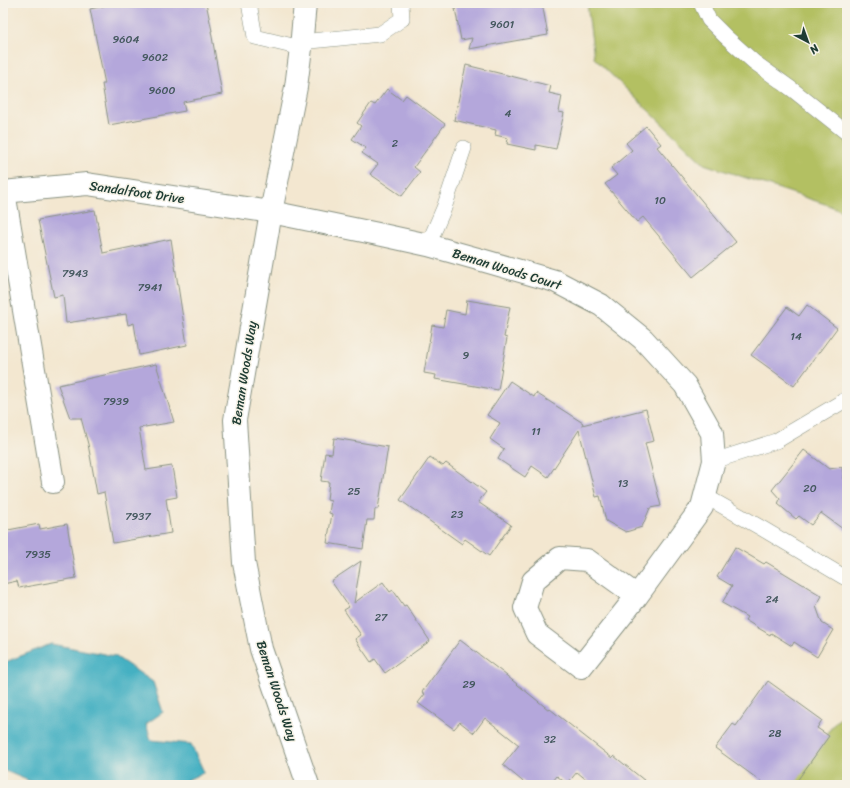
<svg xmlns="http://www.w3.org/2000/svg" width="850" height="788" font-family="Sriracha,sans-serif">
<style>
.green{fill:#b3c062;stroke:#697e4b}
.water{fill:#44b0c2;stroke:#32767b}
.building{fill:#b4a7db}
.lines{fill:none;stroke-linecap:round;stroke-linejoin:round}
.service-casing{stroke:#899282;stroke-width:16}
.minor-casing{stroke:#899282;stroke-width:24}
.service{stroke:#fff;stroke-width:15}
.minor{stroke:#fff;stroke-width:22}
.labels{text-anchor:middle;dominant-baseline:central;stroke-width:3;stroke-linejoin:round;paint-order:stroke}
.number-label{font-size:11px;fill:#44585e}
.street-label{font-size:13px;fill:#1f3d34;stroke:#f7f3e8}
</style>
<rect width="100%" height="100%" fill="#f7f3e8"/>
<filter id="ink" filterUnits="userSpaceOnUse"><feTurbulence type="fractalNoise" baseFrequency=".025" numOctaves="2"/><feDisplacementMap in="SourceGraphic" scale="8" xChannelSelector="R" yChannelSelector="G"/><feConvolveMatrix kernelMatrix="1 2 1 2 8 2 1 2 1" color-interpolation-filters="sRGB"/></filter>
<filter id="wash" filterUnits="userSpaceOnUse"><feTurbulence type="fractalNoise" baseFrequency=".012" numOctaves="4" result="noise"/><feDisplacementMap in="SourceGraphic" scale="16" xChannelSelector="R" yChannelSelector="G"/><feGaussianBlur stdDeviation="0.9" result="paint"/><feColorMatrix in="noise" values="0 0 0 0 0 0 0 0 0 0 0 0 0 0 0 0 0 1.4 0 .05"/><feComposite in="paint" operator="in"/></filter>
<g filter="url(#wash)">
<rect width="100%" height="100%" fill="#f3e7d0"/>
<g class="green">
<polygon points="587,3 847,3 847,213 828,205 704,164 594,58"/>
<polygon points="847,710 847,785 788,785 834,724"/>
</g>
<polygon class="water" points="51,644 115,656 153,682 163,712 146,724 151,740 191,744 204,772 177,785 39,785 3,770 3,663"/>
<g id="blocks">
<g class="building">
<polygon points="117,3 206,3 212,31 211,31 222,94 183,102 185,111 109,125 102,84 105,84 90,9"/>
<polygon points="454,3 542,3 548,35 469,49 472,38 461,40"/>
<polygon points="466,65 551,86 549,93 562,96 559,112 564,113 556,149 536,145 536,150 507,144 508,138 495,135 496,130 454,120"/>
<polygon points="387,89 402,100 406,95 445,124 414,167 420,172 402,196 370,174 378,164 362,153 366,148 352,139 361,126 357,123 371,103 375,105"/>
<polygon points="646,126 661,144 657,147 736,242 693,277 643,217 637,222 605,184 617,175 611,168 632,150 626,143"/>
<polygon points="95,210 103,253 171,239 187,345 139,355 134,323 128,325 126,314 66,323 63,295 54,297 38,220"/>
<polygon points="467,300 510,307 504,337 507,338 498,390 435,379 436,375 424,373 432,325 443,327 446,310 465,314"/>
<polygon points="807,305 837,328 794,386 751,355 787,307 799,316"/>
<polygon points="156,364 174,422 139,428 146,470 172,466 177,497 166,499 171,533 113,543 104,492 97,494 88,444 81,418 70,418 58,385"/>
<polygon points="510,381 534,397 536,393 583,423 582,425 646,409 654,441 645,443 661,506 650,508 642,527 626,532 606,521 600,496 596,497 579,430 548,477 532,466 525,477 498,459 504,449 490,439 500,423 487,415"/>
<polygon points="334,438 388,447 378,509 375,509 374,520 367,520 363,549 327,543 332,514 329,513 331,501 327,500 329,482 321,481 325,453 332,454"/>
<polygon points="804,450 829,469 842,467 844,483 847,485 847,532 821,513 811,525 799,516 796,519 778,504 780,499 772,490"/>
<polygon points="430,457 443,466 446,463 486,492 478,502 511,525 489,556 465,539 462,544 400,500"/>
<polygon points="39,524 40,529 67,524 76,578 19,588 17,581 3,584 3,531"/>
<polygon points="735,547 764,564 766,562 822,596 816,606 822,623 833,630 817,657 794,642 792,646 771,633 770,635 745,620 747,617 722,603 732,586 717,577"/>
<polygon points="361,561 354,603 383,582 390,592 393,590 404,606 406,605 430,641 385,673 375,659 371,662 355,639 361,635 344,610 349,607 331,581"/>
<polygon points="460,640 502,672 549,710 550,709 612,758 614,756 650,785 593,785 577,772 567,784 557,776 550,785 527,785 503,765 519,745 485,718 474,733 460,722 454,729 418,703 425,694 422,692"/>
<polygon points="768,681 822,720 817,728 829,736 794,785 766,785 715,748 733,724 736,726"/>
</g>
</g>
</g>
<g filter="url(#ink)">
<use href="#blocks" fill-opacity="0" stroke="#899282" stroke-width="1"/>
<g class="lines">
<g class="service-casing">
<g id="service">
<polyline points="249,3 255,37 301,48"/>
<polyline points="701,3 709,20 725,36 754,62 793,90 847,133"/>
<polyline points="301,42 380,34 402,19 401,3"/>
<polyline points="428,245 444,208 464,148"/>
<polyline points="714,461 776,441 847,399"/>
<polyline points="705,496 763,529 844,577"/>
</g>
</g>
<g class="minor-casing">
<g id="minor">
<polyline points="305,3 301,48 296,87 271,212 235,420 244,563 261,649 308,785"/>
<polyline points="3,192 87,184 271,212 378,234 428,245 485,261 555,281 601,305 643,339 685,385 712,433 714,461 702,507 637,596 587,560 560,558 533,581 525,608 537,634 581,667 637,596"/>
<polyline points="4,192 53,482"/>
</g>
</g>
<use href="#service" class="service"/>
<use href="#minor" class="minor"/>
</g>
</g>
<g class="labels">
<g class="number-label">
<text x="502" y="24">9601</text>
<text x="126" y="39">9604</text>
<text x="155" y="57">9602</text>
<text x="162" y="90">9600</text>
<text x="508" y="113">4</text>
<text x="395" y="143">2</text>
<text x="660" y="200">10</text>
<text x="75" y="273">7943</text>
<text x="150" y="287">7941</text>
<text x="796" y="336">14</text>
<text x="466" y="355">9</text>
<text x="116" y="401">7939</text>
<text x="536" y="431">11</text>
<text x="623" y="483">13</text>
<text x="810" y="488">20</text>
<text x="354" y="491">25</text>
<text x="457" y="514">23</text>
<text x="138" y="516">7937</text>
<text x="38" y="554">7935</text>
<text x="772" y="599">24</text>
<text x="381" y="617">27</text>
<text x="469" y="684">29</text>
<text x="775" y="733">28</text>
<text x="550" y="739">32</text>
</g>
<g class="street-label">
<text transform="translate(137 192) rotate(8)">Sandalfoot Drive</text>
<text transform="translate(507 269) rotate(17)">Beman Woods Court</text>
<text transform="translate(244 373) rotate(-81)">Beman Woods Way</text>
<text transform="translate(277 691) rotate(72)">Beman Woods Way</text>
</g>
</g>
<rect width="850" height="788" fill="none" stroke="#f7f3e8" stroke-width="16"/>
<g transform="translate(808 42) rotate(139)" stroke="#f7f3e8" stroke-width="3" paint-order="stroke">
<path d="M0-3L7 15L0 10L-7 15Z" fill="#1f3d34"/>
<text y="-6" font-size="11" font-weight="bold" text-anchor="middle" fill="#1f3d34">N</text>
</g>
</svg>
